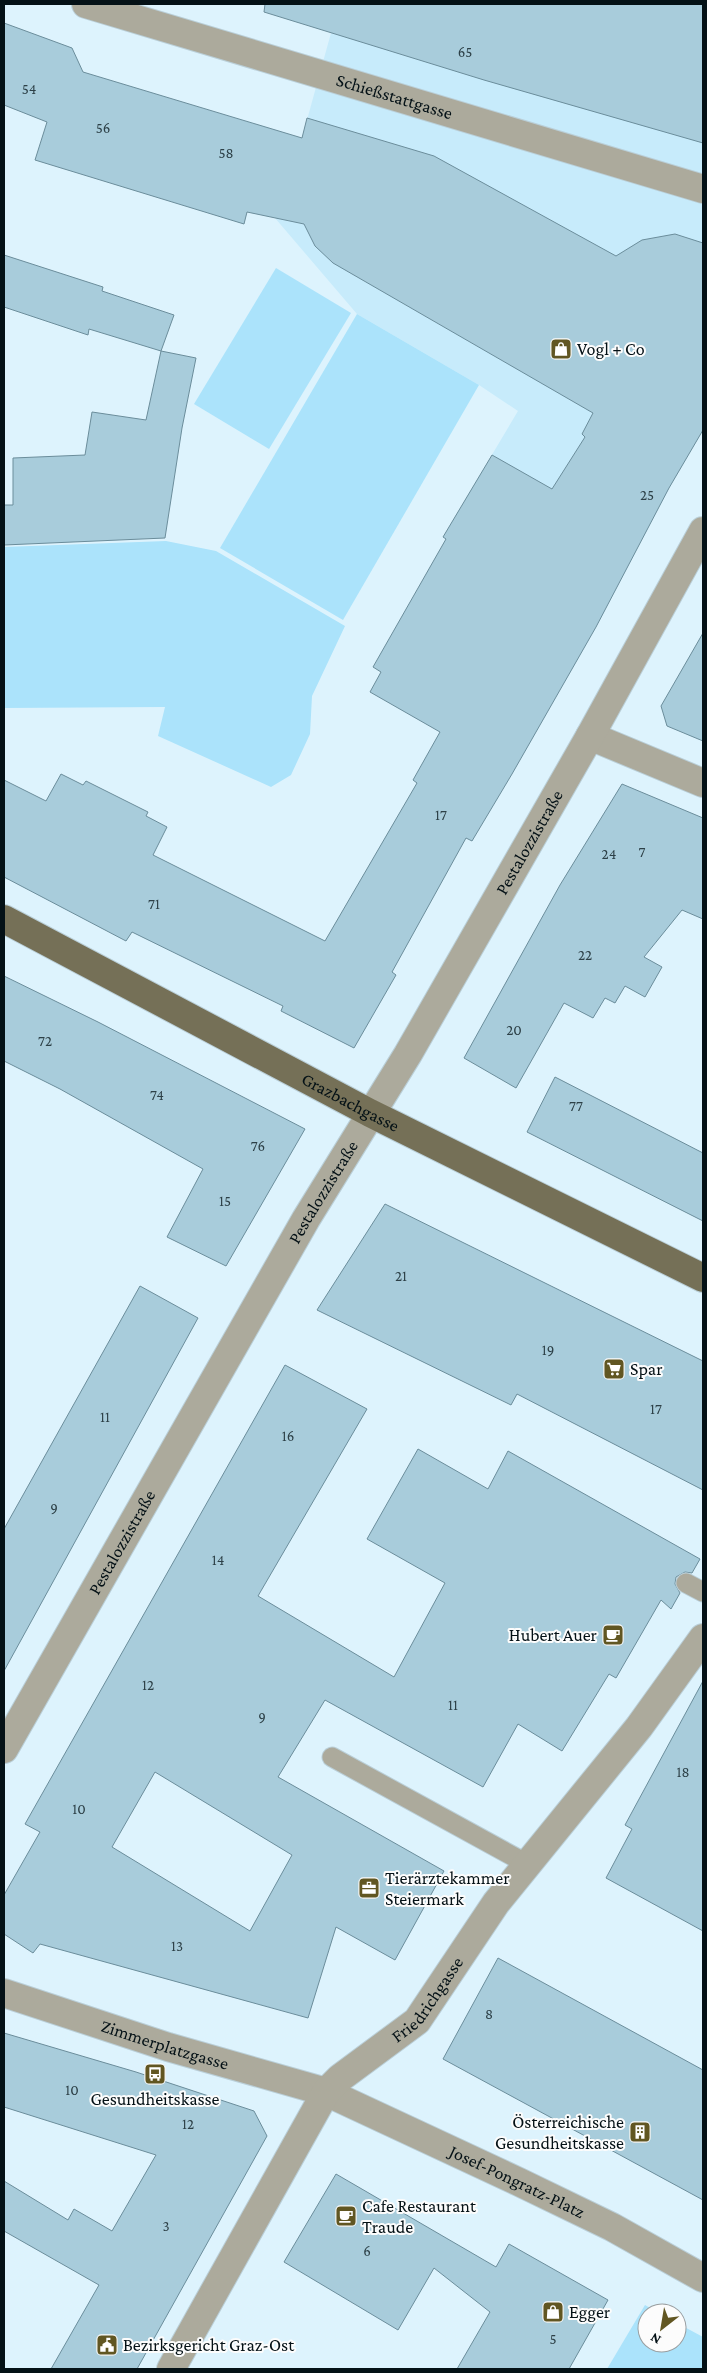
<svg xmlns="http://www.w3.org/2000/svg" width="707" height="2373" font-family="'Crimson Pro',serif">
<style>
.built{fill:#c7ebfb}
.green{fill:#abe3fb}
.building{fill:#a8ccdb;stroke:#6b8d9b;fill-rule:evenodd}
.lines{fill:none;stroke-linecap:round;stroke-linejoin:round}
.lane-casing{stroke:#bacfd8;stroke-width:21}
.street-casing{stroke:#bacfd8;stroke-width:30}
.primary-casing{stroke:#bacfd8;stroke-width:30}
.lane{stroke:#acaa9c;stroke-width:19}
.street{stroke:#acaa9c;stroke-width:28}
.primary{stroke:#757057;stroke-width:28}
.labels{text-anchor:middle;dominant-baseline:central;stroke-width:4;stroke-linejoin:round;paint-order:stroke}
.number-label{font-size:15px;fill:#2d4047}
.street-label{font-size:18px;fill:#041116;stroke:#fcfcfc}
.poi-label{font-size:18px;fill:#041116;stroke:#fcfcfc;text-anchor:start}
</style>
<rect width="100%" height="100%" fill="#ddf3fd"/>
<polygon class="built" points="339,4 703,4 703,430 669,488 596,627 443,537 518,411 479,385 357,314 275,218 280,209 302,138"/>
<g class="green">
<polygon points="276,268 351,313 269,449 194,404"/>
<polygon points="357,314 479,385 343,620 220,548"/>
<polygon points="166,541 216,551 345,626 312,696 310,734 291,775 271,787 158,736 165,707 4,708 4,547"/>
<polygon points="645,2305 659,2313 647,2313 647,2343 677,2343 677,2323 703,2337 703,2369 607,2369"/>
</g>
<g class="building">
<polygon points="265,4 703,4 703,143 484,80 264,12"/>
<polygon points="4,23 72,48 83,72 302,138 307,118 434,156 616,256 642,240 675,234 703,243 703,430 669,488 596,627 512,774 472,841 466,838 392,972 396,975 354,1048 281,1011 283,1006 132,932 126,941 4,877 4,780 46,801 61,774 83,785 86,781 148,812 146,816 167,827 153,855 325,941 417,783 413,780 440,732 370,692 381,672 373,667 446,539 443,537 492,455 552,489 585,437 582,434 593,413 333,263 315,246 304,224 247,212 244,224 35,160 47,122 4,105"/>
<polygon points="4,255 103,287 102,291 174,315 161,351 89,329 88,335 4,307"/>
<polygon points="161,351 196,358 182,428 165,538 4,545 4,505 13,505 13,458 85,455 92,412 146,420"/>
<polygon points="703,633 703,741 667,726 661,706"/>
<polygon points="622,784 703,818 703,919 682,910 644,957 662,967 645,997 625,986 615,1003 605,998 593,1018 564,1003 516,1088 464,1058 560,885"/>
<polygon points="4,976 98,1022 305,1129 226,1266 167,1237 203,1169 60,1089 4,1061"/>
<polygon points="555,1077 703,1153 703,1221 527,1132"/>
<polygon points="385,1204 703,1361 703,1490 517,1394 511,1405 317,1310"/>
<polygon points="140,1286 198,1318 4,1671 4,1529"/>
<path d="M 285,1365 L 367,1409 L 258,1596 L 394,1677 L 445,1583 L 367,1539 L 418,1449 L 488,1489 L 508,1451 L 700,1559 L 692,1573 L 685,1572 L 676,1577 L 675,1584 L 680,1593 L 671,1609 L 661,1600 L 616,1678 L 609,1674 L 562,1751 L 518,1724 L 483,1787 L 325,1700 L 278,1777 L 444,1871 L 395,1960 L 336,1927 L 308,2018 L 40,1944 L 33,1953 L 4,1934 L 4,1895 L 40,1832 L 25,1824 ZM 155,1772 L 292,1855 L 250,1931 L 112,1847 Z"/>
<polygon points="703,1681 703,1931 606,1878 632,1829 625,1825"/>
<polygon points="498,1958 703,2070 703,2200 443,2059"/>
<polygon points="4,2033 136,2072 254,2111 267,2136 137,2369 51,2369 99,2285 4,2231 4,2181 68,2220 74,2209 112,2231 156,2155 4,2107"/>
<polygon points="336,2174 496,2267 509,2244 608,2300 569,2369 457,2369 490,2312 434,2268 398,2330 284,2262"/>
</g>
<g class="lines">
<g class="lane-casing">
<g id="lane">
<polyline points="686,1583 703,1592"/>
<polyline points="332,1757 529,1865"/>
</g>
</g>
<g class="street-casing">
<g id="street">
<path id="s1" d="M 86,4 L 703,189"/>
<polyline points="590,736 703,783"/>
<path id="s2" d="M 4,1749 L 306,1219 L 408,1054 L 590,736 L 703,531"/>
<path id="s3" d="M 4,1993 L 168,2047 L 326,2092 L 519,2182 L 612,2227 L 703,2278"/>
<path id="s4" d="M 171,2369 L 326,2092 L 340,2078 L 417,2021 L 496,1903 L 639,1727 L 703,1638"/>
</g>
</g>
<g class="primary-casing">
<g id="primary">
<path id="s5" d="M 4,919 L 370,1113 L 703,1278"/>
</g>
</g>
<use href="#lane" class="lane"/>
<use href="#street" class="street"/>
<use href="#primary" class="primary"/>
</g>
<defs>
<g id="shop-square" transform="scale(1.125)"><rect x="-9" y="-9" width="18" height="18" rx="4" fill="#615622" stroke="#fcfcfc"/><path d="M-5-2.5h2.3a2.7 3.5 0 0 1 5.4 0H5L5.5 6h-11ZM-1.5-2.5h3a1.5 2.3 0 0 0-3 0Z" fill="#fff"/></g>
<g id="supermarket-square" transform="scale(1.125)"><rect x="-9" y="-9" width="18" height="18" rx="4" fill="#615622" stroke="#fcfcfc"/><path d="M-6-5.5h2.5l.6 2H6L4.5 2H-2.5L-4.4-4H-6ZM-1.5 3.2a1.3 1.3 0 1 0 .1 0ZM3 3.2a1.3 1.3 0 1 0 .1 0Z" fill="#fff"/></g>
<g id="cafe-square" transform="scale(1.125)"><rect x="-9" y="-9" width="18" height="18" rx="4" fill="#615622" stroke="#fcfcfc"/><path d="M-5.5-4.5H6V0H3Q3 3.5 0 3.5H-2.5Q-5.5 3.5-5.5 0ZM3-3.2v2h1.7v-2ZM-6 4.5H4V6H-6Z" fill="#fff"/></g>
<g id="office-square" transform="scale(1.125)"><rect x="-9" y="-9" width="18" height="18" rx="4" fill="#615622" stroke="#fcfcfc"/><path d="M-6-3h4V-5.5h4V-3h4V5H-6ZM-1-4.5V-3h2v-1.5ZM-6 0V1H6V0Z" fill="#fff"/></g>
<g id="bus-square" transform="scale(1.125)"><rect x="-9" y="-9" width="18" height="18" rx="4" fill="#615622" stroke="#fcfcfc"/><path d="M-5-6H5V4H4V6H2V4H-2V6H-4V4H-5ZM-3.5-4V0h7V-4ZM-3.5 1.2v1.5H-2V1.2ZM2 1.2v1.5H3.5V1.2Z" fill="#fff"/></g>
<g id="building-square" transform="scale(1.125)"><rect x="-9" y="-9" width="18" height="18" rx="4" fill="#615622" stroke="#fcfcfc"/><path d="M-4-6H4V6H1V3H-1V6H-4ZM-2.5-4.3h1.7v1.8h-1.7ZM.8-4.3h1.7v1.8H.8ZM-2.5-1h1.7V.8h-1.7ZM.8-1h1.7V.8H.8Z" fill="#fff"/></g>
<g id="civic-square" transform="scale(1.125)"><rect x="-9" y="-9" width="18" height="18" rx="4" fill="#615622" stroke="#fcfcfc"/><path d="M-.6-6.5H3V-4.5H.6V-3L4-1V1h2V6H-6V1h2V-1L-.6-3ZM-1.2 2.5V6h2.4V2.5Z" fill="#fff"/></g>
</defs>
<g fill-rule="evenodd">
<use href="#shop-square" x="561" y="349"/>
<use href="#supermarket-square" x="614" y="1369"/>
<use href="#cafe-square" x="613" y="1635"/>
<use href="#office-square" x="369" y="1888"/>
<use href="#bus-square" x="155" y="2074"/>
<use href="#building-square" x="640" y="2132"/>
<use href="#cafe-square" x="346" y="2216"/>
<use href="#shop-square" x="553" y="2312"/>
<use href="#civic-square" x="107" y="2345"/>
</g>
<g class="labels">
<g class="number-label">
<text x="465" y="52">65</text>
<text x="29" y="89">54</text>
<text x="103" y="128">56</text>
<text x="226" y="153">58</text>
<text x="647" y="495">25</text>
<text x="441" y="815">17</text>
<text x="642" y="852">7</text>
<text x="609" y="854">24</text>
<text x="154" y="904">71</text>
<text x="585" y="955">22</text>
<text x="514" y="1030">20</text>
<text x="45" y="1041">72</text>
<text x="157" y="1095">74</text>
<text x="576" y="1106">77</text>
<text x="258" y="1146">76</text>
<text x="225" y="1201">15</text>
<text x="401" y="1276">21</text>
<text x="548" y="1350">19</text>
<text x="656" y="1409">17</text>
<text x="105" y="1417">11</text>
<text x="288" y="1436">16</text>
<text x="54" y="1508">9</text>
<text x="218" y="1560">14</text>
<text x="148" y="1685">12</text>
<text x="453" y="1705">11</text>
<text x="262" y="1717">9</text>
<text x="683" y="1772">18</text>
<text x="79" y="1809">10</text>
<text x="177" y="1946">13</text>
<text x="489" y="2014">8</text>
<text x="72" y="2090">10</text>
<text x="188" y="2124">12</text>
<text x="166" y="2226">3</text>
<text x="367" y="2251">6</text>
<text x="553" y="2339">5</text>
</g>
<g class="street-label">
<text stroke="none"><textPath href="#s1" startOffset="322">Schießstattgasse</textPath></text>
<text stroke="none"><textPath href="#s2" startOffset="1048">Pestalozzistraße</textPath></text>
<text stroke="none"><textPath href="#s5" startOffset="392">Grazbachgasse</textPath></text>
<text stroke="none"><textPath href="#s2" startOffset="642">Pestalozzistraße</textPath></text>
<text stroke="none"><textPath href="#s2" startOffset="238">Pestalozzistraße</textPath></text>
<text stroke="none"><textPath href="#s4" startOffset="456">Friedrichgasse</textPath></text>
<text stroke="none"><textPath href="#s3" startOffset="169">Zimmerplatzgasse</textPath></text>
<text stroke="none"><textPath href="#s3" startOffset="548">Josef-Pongratz-Platz</textPath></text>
</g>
<g class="poi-label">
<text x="577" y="349">Vogl + Co</text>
<text x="630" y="1369">Spar</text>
<text x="597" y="1635" text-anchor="end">Hubert Auer</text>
<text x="385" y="1878">Tierärztekammer<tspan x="385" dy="21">Steiermark</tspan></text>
<text x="155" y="2099" text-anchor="middle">Gesundheitskasse</text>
<text x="624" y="2122" text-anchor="end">Österreichische<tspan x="624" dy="21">Gesundheitskasse</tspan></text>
<text x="362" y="2206">Cafe Restaurant<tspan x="362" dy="21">Traude</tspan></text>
<text x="569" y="2312">Egger</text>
<text x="123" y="2345">Bezirksgericht Graz-Ost</text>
</g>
</g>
<rect width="707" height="2373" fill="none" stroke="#041116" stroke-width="10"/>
<g transform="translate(662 2328) rotate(211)"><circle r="24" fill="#fcfcfc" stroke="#999ea0"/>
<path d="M0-4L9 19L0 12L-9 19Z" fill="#615622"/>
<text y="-8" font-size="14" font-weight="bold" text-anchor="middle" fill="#041116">N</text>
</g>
</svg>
